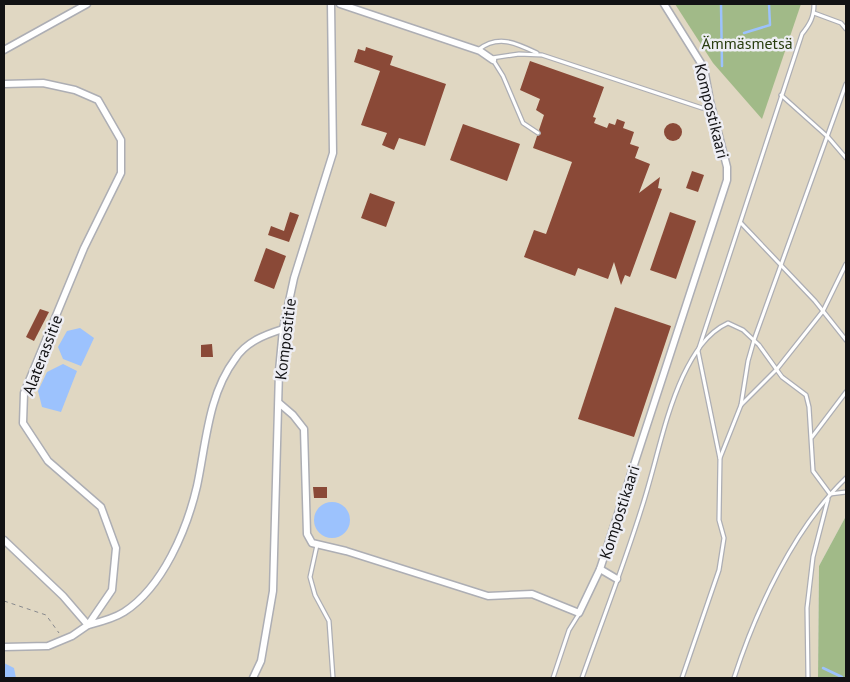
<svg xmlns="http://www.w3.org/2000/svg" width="850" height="682" font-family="'PT Sans',sans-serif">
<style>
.industrial{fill:#e0d7c2}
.green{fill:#a1ba88}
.water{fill:#9cc2fd}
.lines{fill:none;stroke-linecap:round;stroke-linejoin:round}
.stream{stroke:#9cc2fd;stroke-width:2.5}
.building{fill:#8a4937}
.service-casing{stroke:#adaeb4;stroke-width:5.5}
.minor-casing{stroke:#adaeb4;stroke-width:9}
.path{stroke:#898a8e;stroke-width:1;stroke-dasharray:4 4;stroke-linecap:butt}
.service{stroke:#fff;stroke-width:3}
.minor{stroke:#fff;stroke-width:6}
.labels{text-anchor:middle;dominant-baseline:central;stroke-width:5;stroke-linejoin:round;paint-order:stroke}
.park-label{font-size:16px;fill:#293d0f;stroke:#eeeef4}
.street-label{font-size:16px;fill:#121214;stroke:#eeeef4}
</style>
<rect width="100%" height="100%" fill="#e0e1e7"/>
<polygon class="industrial" points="4,4 846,4 846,516 819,566 818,678 4,678"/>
<g class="green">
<polygon points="675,4 801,4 762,119 713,63"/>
<polygon points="846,516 846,678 818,678 819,566"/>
</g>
<g class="water">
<polygon points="80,328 94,338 81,366 63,359 58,347 67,331"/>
<polygon points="63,364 77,371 61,412 42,407 38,391 47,372"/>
<circle cx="332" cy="520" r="18"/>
<polygon points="4,663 14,668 16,678 4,678"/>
</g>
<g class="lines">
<g class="stream">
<polyline points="721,4 722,66"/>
<polyline points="744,33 770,25 769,4"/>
<polyline points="823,668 842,677"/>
</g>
</g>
<g class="building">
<polygon points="366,47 393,56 390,65 446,84 425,146 399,138 394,150 382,145 387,133 361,125 380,71 354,62 358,49 365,51"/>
<polygon points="530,61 604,87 593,117 596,118 594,123 607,128 609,123 615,125 617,119 625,122 623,128 634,132 630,144 639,147 635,158 650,164 639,193 660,177 658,188 662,189 630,277 625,275 621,285 614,262 608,279 578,268 575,276 524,257 534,230 546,234 572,162 533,148 537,136 541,134 539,130 544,115 536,110 540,99 520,90"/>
<circle cx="673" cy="132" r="9"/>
<polygon points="463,124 520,144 507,181 450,160"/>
<polygon points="692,171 704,175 698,192 686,188"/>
<polygon points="370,193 395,202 386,227 361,218"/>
<polygon points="290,212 299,215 289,242 268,235 271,226 284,231"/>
<polygon points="670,212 696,221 676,279 650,270"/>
<polygon points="266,248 286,256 274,289 254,281"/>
<polygon points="615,307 671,326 634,437 578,419"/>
<polygon points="40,309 49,312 34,341 26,337"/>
<polygon points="212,344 213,357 201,357 201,345"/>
<polygon points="313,487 327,487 327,498 314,498"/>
</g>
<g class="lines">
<g class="service-casing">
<g id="service">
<polyline points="814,13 841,23 846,29"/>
<path d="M 478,50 C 498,34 516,43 537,53"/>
<polyline points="492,58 519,54 542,55 702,108 711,107"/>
<polyline points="493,60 503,76 523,123 538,133"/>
<polyline points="781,95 828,137 846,158"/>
<polyline points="741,223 815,301 846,340"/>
<polyline points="741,405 748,361 754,340 846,84"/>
<polyline points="812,437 846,392"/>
<polyline points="720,458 741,405 777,369 823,311 846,264"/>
<polyline points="317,545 310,577 315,595 329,621 333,678"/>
<polyline points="553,678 569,630 579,614"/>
<path d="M 582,678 C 602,621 624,565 642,507 C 656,464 664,417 683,376 C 693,355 706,333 728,323 L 743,330 L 759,345 L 782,377 L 806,395 L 809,407 L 813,471 L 830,494 L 846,492"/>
<path d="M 682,678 L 719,570 L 724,538 L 719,520 L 720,459 L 698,351 L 802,34 C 810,24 814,17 814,4"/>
<path d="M 734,678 C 756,610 794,528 846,478"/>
<polyline points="808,678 807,608 813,557 828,499"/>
</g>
</g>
<g class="minor-casing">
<g id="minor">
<polyline points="340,4 480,51 493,60"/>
<polyline points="4,50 87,4"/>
<polyline points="4,84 43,83 75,90 98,100 121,140 121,173 84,248 24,393 23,423 48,461 101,507 116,548 112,590 88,625 72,636 48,646 4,647"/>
<polyline points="279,403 293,415 304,429 307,534 312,543 346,551 488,596 532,594 579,613 600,569 727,180 727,167 710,101 704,68 664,4"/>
<path d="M 4,540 L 63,596 L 88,625 C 100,622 113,619 124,612 C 163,587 187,529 197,486 C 206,444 208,395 235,359 C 246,342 264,335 283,329"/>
<polyline points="600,569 617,579"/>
<polyline points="253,678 261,661 273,591 279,371 283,329 294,278 333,153 331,4"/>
</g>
</g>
<g class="path">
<polyline points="4,601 46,615 59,633"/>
<polyline points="845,678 846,675"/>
</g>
<use href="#service" class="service"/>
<use href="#minor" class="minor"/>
</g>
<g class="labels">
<g class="park-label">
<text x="747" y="43">Ämmäsmetsä</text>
</g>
<g class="street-label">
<text transform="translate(712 111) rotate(76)">Kompostikaari</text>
<text transform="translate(285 339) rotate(-83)">Kompostitie</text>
<text transform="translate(42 355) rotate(-69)">Alaterassitie</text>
<text transform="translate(619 512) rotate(-72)">Kompostikaari</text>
</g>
</g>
<rect width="850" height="682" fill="none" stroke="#121214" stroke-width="10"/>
</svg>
